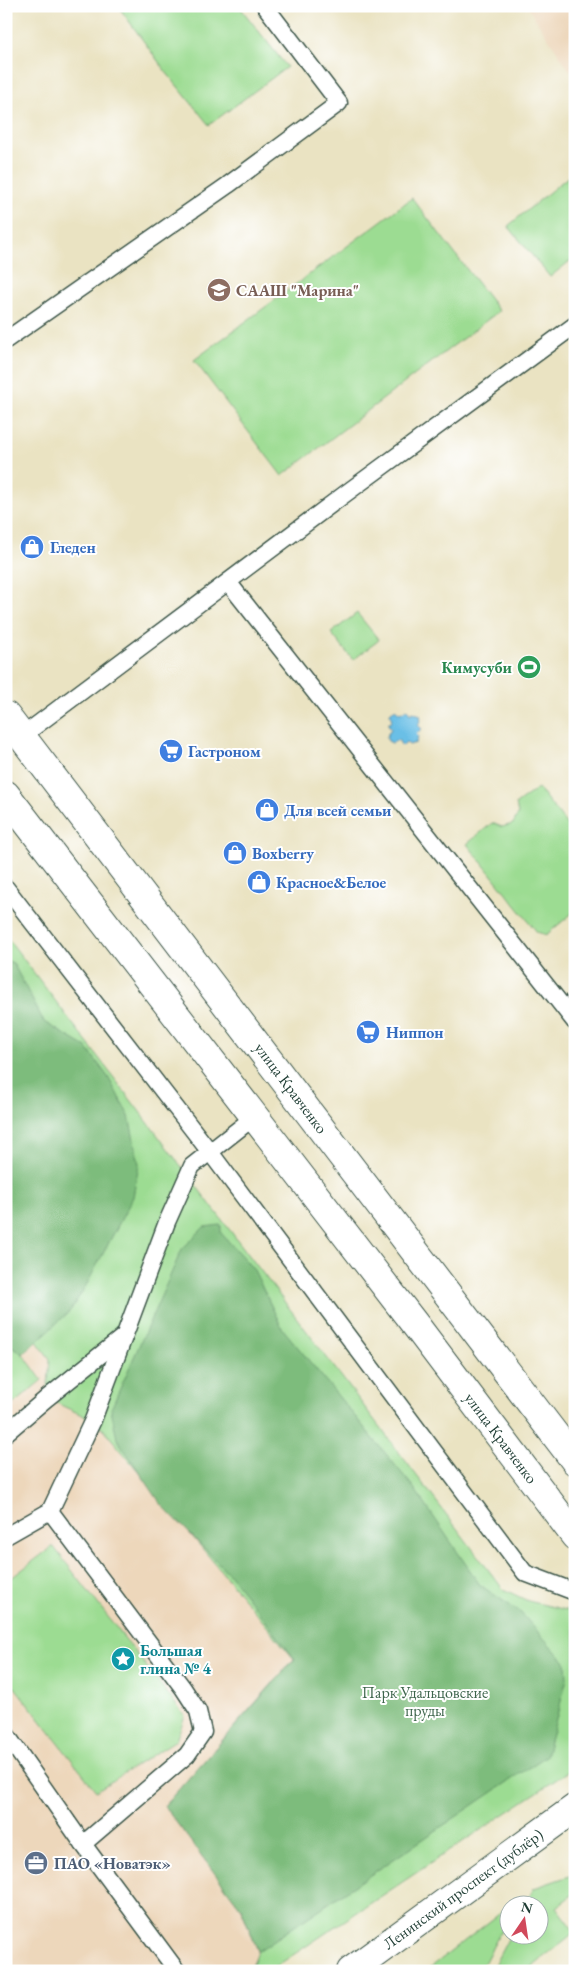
<svg xmlns="http://www.w3.org/2000/svg" width="581" height="1977" font-family="'EB Garamond',serif">
<style>
.built{fill:#edd7bb}
.green{fill:#9cdc92;stroke:#5e8c63}
.forest{fill:#7dbc7c;stroke:#4e7c58}
.water{fill:#6abfe6;stroke:#447e8d}
.lines{fill:none;stroke-linecap:round;stroke-linejoin:round}
.service-casing{stroke:#3d5649;stroke-width:19}
.tertiary-casing{stroke:#3d5649;stroke-width:30}
.service{stroke:#fff;stroke-width:16}
.tertiary{stroke:#fff;stroke-width:28}
.labels{text-anchor:middle;dominant-baseline:central;stroke-width:4;stroke-linejoin:round;paint-order:stroke}
.education-label{font-size:16px;font-weight:bold;fill:#785e54;stroke:#fff;text-anchor:start}
.shop-label{font-size:16px;font-weight:bold;fill:#366cbe;stroke:#fff;text-anchor:start}
.leisure-label{font-size:16px;font-weight:bold;fill:#27864d;stroke:#fff;text-anchor:end}
.street-label{font-size:16px;fill:#1f3d34;stroke:#fff}
.culture-label{font-size:16px;font-weight:bold;fill:#0d838f;stroke:#fff;text-anchor:start}
.park-label{font-size:16px;fill:#3e654c;stroke:#fff}
.service-label{font-size:16px;font-weight:bold;fill:#4e5e75;stroke:#fff;text-anchor:start}
</style>
<rect width="100%" height="100%" fill="#fff"/>
<filter id="ink" filterUnits="userSpaceOnUse"><feTurbulence type="fractalNoise" baseFrequency=".02" numOctaves="2"/><feDisplacementMap in="SourceGraphic" scale="10" xChannelSelector="R" yChannelSelector="G"/><feConvolveMatrix kernelMatrix="1 2 1 2 8 2 1 2 1" color-interpolation-filters="sRGB"/></filter>
<filter id="wash" filterUnits="userSpaceOnUse"><feTurbulence type="fractalNoise" baseFrequency=".0096" numOctaves="4" result="noise"/><feDisplacementMap in="SourceGraphic" scale="20" xChannelSelector="R" yChannelSelector="G"/><feGaussianBlur stdDeviation="1.12" result="paint"/><feColorMatrix in="noise" values="0 0 0 0 0 0 0 0 0 0 0 0 0 0 0 0 0 1.4 0 .05"/><feComposite in="paint" operator="in"/></filter>
<g filter="url(#wash)">
<rect width="100%" height="100%" fill="#eae3c2"/>
<g class="built">
<polygon points="527,6 575,6 575,68 570,71"/>
<polygon points="6,1300 50,1359 47,1398 93,1420 104,1430 295,1659 165,1806 241,1908 258,1951 250,1971 6,1971"/>
</g>
<g class="green">
<polygon points="118,6 239,6 287,67 209,125 166,72"/>
<polygon points="569,176 575,177 575,257 550,277 508,226"/>
<polygon points="412,198 499,311 282,476 194,360"/>
<polygon points="357,613 379,640 353,660 331,633"/>
<polygon points="538,788 575,835 575,911 546,935 537,932 467,844 492,823 502,827 513,824 518,814 516,804"/>
<path d="M 6,936 L 503,1589 L 528,1601 L 575,1612 L 575,1767 L 269,1971 L 250,1971 L 258,1951 L 241,1908 L 164,1806 L 294,1659 L 104,1430 C 88,1415 66,1409 47,1398 L 50,1359 L 6,1300 Z"/>
<polygon points="6,1342 23,1354 42,1380 6,1410"/>
<polygon points="53,1546 185,1716 176,1740 96,1791 6,1676 6,1582"/>
<polygon points="575,1874 575,1893 556,1907 575,1932 526,1971 491,1971 510,1935 538,1934 538,1904 525,1904 534,1888"/>
<polygon points="508,1907 508,1918 480,1971 426,1971"/>
</g>
<g class="forest">
<polygon points="6,960 13,963 44,1022 86,1047 108,1077 129,1116 139,1164 133,1197 87,1284 70,1311 23,1354 6,1342"/>
<polygon points="221,1225 221,1233 254,1270 282,1328 414,1488 480,1585 521,1613 566,1663 567,1679 546,1756 258,1951 241,1908 164,1806 295,1659 230,1575 161,1504 117,1439 111,1409 182,1249 204,1227"/>
</g>
<polygon class="water" points="395,709 400,713 407,709 410,714 413,712 420,715 421,719 418,725 422,729 416,734 418,736 416,743 409,745 406,742 402,746 398,740 392,743 388,741 386,737 391,729 388,724 392,721 390,713"/>
</g>
<g filter="url(#ink)">
<g class="lines">
<g class="service-casing">
<g id="service">
<polyline points="6,340 228,185 339,103 265,6"/>
<polyline points="228,582 575,1022"/>
<polyline points="22,736 345,494 575,325"/>
<polyline points="6,888 210,1152 525,1573 575,1592"/>
<polyline points="6,1433 47,1398 124,1336"/>
<polyline points="50,1511 183,1688 198,1711 203,1732 187,1755 83,1844"/>
<polyline points="6,1536 50,1511 93,1420 167,1222 192,1166 254,1117"/>
<polyline points="6,1734 83,1844 177,1971"/>
</g>
</g>
<g class="tertiary-casing">
<g id="tertiary">
<polyline points="6,716 575,1461"/>
<polyline points="6,795 417,1327 575,1536"/>
<polyline points="351,1971 575,1808"/>
</g>
</g>
<use href="#service" class="service"/>
<use href="#tertiary" class="tertiary"/>
</g>
</g>
<defs>
<g id="school-disc" transform="scale(1.25)"><circle r="9.5" fill="#8d6e63" stroke="#fff"/><path d="M0-5L7-2L0 1L-7-2ZM-4 1L0 2.5L4 1V4Q0 6-4 4Z" fill="#fff"/></g>
<g id="shop-disc" transform="scale(1.25)"><circle r="9.5" fill="#3f7fe0" stroke="#fff"/><path d="M-5-2.5h2.3a2.7 3.5 0 0 1 5.4 0H5L5.5 6h-11ZM-1.5-2.5h3a1.5 2.3 0 0 0-3 0Z" fill="#fff"/></g>
<g id="stadium-disc" transform="scale(1.25)"><circle r="9.5" fill="#2e9e5b" stroke="#fff"/><path d="M0-5a6.5 5 0 1 0 0 10a6.5 5 0 1 0 0-10ZM-3.5-1.8h7v3.6h-7Z" fill="#fff"/></g>
<g id="supermarket-disc" transform="scale(1.25)"><circle r="9.5" fill="#3f7fe0" stroke="#fff"/><path d="M-6-5.5h2.5l.6 2H6L4.5 2H-2.5L-4.4-4H-6ZM-1.5 3.2a1.3 1.3 0 1 0 .1 0ZM3 3.2a1.3 1.3 0 1 0 .1 0Z" fill="#fff"/></g>
<g id="sight-disc" transform="scale(1.25)"><circle r="9.5" fill="#0f9aa8" stroke="#fff"/><path d="M0-6L1.8-2.2L6-1.7L2.9 1.2L3.7 5.4L0 3.3L-3.7 5.4L-2.9 1.2L-6-1.7L-1.8-2.2Z" fill="#fff"/></g>
<g id="office-disc" transform="scale(1.25)"><circle r="9.5" fill="#5c6f8a" stroke="#fff"/><path d="M-6-3h4V-5.5h4V-3h4V5H-6ZM-1-4.5V-3h2v-1.5ZM-6 0V1H6V0Z" fill="#fff"/></g>
</defs>
<g fill-rule="evenodd">
<use href="#school-disc" x="219" y="290"/>
<use href="#shop-disc" x="32" y="547"/>
<use href="#stadium-disc" x="529" y="667"/>
<use href="#supermarket-disc" x="171" y="751"/>
<use href="#shop-disc" x="267" y="810"/>
<use href="#shop-disc" x="235" y="853"/>
<use href="#shop-disc" x="259" y="882"/>
<use href="#supermarket-disc" x="368" y="1032"/>
<use href="#sight-disc" x="123" y="1659"/>
<use href="#office-disc" x="36" y="1863"/>
</g>
<g class="labels">
<g class="education-label">
<text x="236" y="290">СААШ "Марина"</text>
</g>
<g class="shop-label">
<text x="50" y="547">Гледен</text>
<text x="188" y="751">Гастроном</text>
<text x="284" y="810">Для всей семьи</text>
<text x="252" y="853">Boxberry</text>
<text x="276" y="882">Красное&amp;Белое</text>
<text x="386" y="1032">Ниппон</text>
</g>
<g class="leisure-label">
<text x="512" y="667">Кимусуби</text>
</g>
<g class="street-label">
<text transform="translate(291 1088) rotate(53)">улица Кравченко</text>
<text transform="translate(501 1438) rotate(53)">улица Кравченко</text>
<text transform="translate(463 1889) rotate(-36)">Ленинский проспект (дублёр)</text>
</g>
<g class="culture-label">
<text x="140" y="1650">Большая<tspan x="140" dy="18">глина № 4</tspan></text>
</g>
<g class="park-label">
<text x="425" y="1692">Парк Удальцовские<tspan x="425" dy="18">пруды</tspan></text>
</g>
<g class="service-label">
<text x="54" y="1863">ПАО «Новатэк»</text>
</g>
</g>
<rect width="581" height="1977" fill="none" stroke="#fff" stroke-width="25"/>
<g transform="translate(524 1920) rotate(13)"><circle r="24" fill="#ffffff" stroke="#a5b1ae"/>
<path d="M0-4L9 19L0 12L-9 19Z" fill="#d1495b"/>
<text y="-8" font-size="14" font-weight="bold" text-anchor="middle" fill="#1f3d34">N</text>
</g>
</svg>
